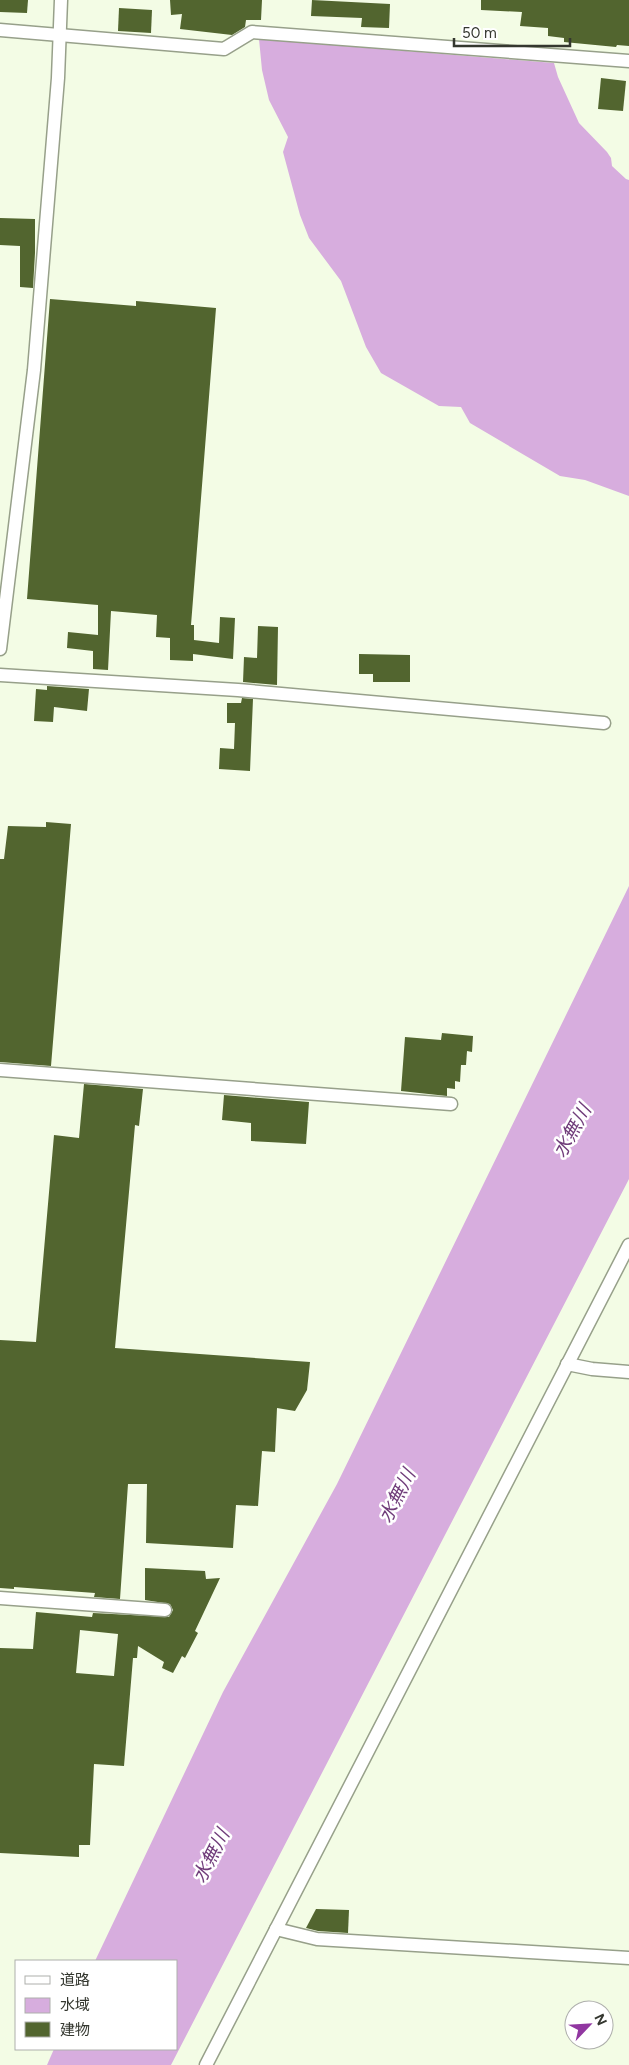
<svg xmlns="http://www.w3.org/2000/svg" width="629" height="2065" font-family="Figtree,'Noto Sans JP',sans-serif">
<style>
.water{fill:#d7adde}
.building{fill:#52652f;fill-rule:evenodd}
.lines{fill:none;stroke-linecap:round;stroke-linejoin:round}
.street-casing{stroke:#97a08a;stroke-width:15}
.street{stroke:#fff;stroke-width:12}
.labels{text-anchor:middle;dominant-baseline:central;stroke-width:5;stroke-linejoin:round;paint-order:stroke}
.water-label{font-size:19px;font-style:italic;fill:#703d7a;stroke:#fff}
</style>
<rect width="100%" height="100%" fill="#f3fce5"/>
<g class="water">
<polygon points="259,39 554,63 558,77 579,123 607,152 611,158 612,166 626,179 629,180 629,496 585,480 560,476 470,423 461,407 439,406 381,373 366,347 341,281 309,238 300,215 283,152 288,137 269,100 262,70"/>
<polygon points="629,886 629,1179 171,2065 47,2065 54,2049 176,2049 176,1961 95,1961 223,1692 337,1484"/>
</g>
<g class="building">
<polygon points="0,0 28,0 27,13 0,12"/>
<polygon points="170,0 262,0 261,20 246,20 245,27 232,35 180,29 182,14 171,15"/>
<polygon points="312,0 390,4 389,28 361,27 362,18 311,16"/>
<polygon points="481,0 629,0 629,46 617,45 616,47 564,42 564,38 548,36 548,28 520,26 522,12 481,10"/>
<polygon points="119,8 152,10 151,33 118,31"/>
<polygon points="601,78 626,81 623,111 598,109"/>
<polygon points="0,218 35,219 35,253 33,288 20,287 20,246 0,245"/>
<polygon points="50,299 136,306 136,301 216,308 191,625 194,625 194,640 219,643 220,617 235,618 233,659 193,654 193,661 170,660 170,638 156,637 157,615 111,611 108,670 93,669 93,651 67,648 68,632 98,635 98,605 27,599"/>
<polygon points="258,626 278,627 277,685 243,682 244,657 257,658"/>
<polygon points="359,654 410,655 410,682 373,682 373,674 359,674"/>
<polygon points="47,686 89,689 87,711 54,707 53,722 34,721 36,689 47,690"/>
<polygon points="242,698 253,699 250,771 219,769 220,748 234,749 235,723 227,723 227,703 241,703"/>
<polygon points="46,822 71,824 51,1066 0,1062 0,859 4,859 8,826 46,827"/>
<polygon points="442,1033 473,1036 472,1052 467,1051 466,1065 461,1065 460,1082 455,1081 455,1089 447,1088 447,1096 401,1091 405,1037 441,1040"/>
<polygon points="84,1084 143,1089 139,1126 135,1125 115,1348 310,1362 307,1390 295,1411 277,1408 275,1452 262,1451 258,1506 236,1505 233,1548 146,1543 147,1484 128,1484 120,1599 94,1597 95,1593 14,1587 14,1589 0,1588 0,1340 36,1342 54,1135 79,1138"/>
<polygon points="224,1095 309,1102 306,1144 251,1141 251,1123 222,1120"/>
<path d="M 145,1568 L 205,1571 L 206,1579 L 220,1578 L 195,1631 L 198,1633 L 185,1658 L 182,1656 L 173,1673 L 162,1668 L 164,1662 L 138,1646 L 137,1658 L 133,1658 L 124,1766 L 94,1764 L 90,1845 L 79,1845 L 79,1857 L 0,1853 L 0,1648 L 33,1649 L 36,1612 L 92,1617 L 93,1613 L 169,1617 L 173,1610 L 170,1604 L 145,1600 ZM 80,1630 L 118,1634 L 114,1676 L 76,1673 Z"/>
<polygon points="316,1909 349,1910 348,1933 318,1931 306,1928"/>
</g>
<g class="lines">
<g class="street-casing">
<g id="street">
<polyline points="0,30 224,49 252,32 629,61"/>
<polyline points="0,649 34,370 58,78 61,0"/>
<polyline points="0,675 238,690 604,723"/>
<polyline points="0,1070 451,1104"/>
<polyline points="567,1364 592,1369 629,1372"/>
<polyline points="0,1598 165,1610"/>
<polyline points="276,1929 317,1939 629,1958"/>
<polyline points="206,2065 629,1245"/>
</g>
</g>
<use href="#street" class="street"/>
</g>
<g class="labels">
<g class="water-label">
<text transform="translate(572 1131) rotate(-61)">水無川</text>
<text transform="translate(397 1496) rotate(-63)">水無川</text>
<text transform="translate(211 1856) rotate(-63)">水無川</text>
</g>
</g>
<rect x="15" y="1960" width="162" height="90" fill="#ffffff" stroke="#aeafac"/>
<rect x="25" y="1976" width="25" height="8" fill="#ffffff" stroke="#aeafac"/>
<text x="60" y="1985" font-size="15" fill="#34372f">道路</text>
<rect x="25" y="1998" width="25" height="15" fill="#d7adde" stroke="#aeafac"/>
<text x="60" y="2010" font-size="15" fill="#34372f">水域</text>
<rect x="25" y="2022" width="25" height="15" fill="#52652f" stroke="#aeafac"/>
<text x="60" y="2035" font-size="15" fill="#34372f">建物</text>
<g transform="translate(589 2025) rotate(65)"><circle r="24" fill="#ffffff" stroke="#aeafac"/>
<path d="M0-4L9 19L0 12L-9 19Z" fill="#9137a1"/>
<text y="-8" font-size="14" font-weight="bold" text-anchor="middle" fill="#34372f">N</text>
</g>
<path d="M454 38v8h116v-8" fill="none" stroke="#34372f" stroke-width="2.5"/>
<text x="462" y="38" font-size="15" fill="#34372f" stroke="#ffffff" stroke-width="4" paint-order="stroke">50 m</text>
</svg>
